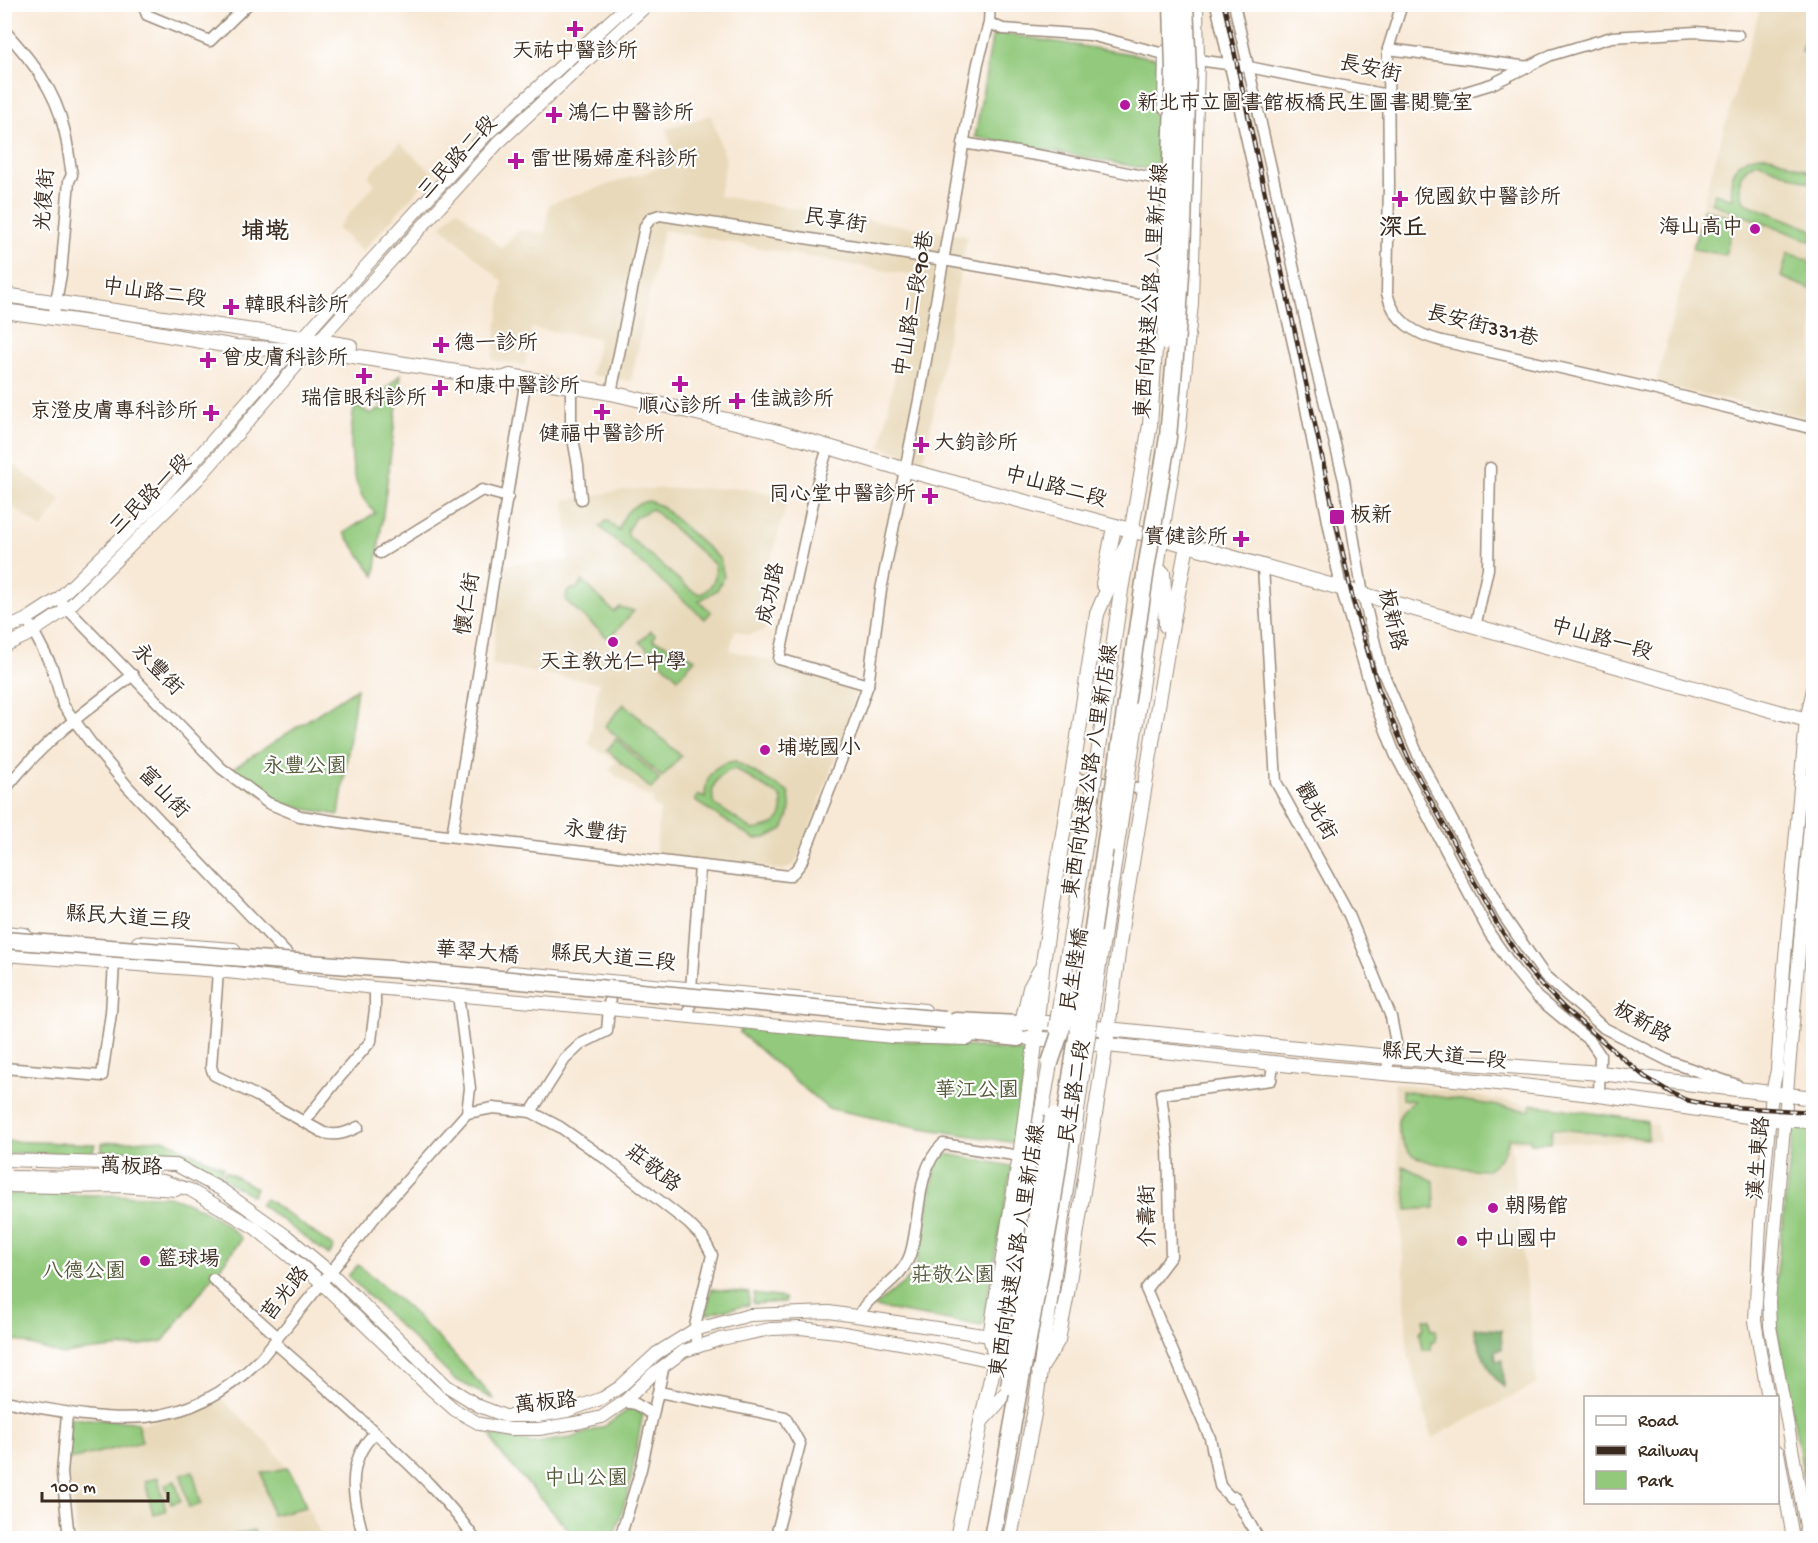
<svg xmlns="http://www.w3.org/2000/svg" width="1818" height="1543" font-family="'Gochi Hand','LXGW WenKai TC',sans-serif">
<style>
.built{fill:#e8d9ba}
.green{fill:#92c97b;stroke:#667a4c;stroke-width:1.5;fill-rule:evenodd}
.forest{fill:#75ad6b;stroke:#586c44;stroke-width:1.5}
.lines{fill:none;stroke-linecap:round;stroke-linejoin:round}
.minor-casing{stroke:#9a8a7a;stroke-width:13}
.tertiary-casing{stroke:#9a8a7a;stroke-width:14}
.secondary-casing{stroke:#9a8a7a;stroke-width:16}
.trunk-casing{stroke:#9a8a7a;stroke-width:19}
.minor{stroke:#fff;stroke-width:10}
.tertiary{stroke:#fff;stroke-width:12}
.secondary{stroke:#fff;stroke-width:14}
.trunk{stroke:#fff;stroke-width:16}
.rail-casing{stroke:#3b2a1e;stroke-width:4.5}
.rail{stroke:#fff;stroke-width:2;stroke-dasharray:7;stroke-linecap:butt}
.secondary-bridge-casing{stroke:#9a8a7a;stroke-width:16;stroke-linecap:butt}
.trunk-bridge-casing{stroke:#9a8a7a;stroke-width:19;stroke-linecap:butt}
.secondary-bridge{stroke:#fff;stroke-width:14}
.trunk-bridge{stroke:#fff;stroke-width:16}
.poi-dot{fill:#b5179e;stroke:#fff;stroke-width:2}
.labels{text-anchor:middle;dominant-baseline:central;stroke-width:4.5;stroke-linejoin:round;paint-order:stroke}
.poi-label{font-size:21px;fill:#3b2a1e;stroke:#fff;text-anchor:start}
.street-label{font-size:21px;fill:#3b2a1e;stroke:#fff}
.park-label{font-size:21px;fill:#555a3a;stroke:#fff}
.quarter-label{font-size:24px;font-weight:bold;fill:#3b2a1e;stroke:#fff}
</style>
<rect width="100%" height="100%" fill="#fff"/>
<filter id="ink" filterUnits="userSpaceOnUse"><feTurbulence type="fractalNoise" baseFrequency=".0167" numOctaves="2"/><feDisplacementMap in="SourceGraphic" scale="12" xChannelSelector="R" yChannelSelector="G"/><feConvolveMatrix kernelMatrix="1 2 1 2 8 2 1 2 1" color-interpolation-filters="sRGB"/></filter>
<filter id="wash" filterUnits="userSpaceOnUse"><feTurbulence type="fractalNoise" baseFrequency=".008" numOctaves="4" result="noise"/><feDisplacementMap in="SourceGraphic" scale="24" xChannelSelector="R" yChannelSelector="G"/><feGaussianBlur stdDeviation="1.35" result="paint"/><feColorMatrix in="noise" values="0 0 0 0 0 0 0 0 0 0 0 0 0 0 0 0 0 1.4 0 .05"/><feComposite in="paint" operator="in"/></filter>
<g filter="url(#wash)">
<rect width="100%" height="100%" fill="#f8e9d7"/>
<g class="built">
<polygon points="1761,5 1813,5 1813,419 1656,384 1705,194"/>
<polygon points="711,115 726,160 719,196 967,236 924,460 881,448 914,276 663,230 631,381 591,375 599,338 531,328 525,365 492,360 503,282 441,226 457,209 502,249 520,229 545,233 549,204 677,162 666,129"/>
<polygon points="400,143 433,173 362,252 337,228 375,184 368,176"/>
<polygon points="4,458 61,500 42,529 5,501"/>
<polygon points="740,488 788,498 756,615 768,619 764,631 747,635 735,630 730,650 860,685 816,813 795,864 784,870 655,857 660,810 653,805 653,798 641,793 609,770 616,761 589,745 599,683 492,665 502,565 568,560 565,500 630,489"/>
<polygon points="1813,876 1814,951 1809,951"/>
<polygon points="1394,1083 1658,1125 1659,1141 1511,1143 1537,1384 1432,1438 1409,1357 1407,1341"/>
<polygon points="222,1399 268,1444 294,1475 322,1538 77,1538 68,1470 70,1418 145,1423 191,1412"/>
</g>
<g class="green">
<polygon points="993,32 1157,58 1158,171 975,137"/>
<polygon points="1808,34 1813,36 1813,58 1801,51"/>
<path d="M 1762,155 L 1774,157 L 1813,173 L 1813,184 L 1757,162 C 1738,169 1736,186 1745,203 L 1813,230 L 1813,242 L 1711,203 L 1715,193 L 1733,199 C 1727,176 1736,157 1762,155 Z"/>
<polygon points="1704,209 1735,218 1725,255 1693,249"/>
<polygon points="1788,253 1813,262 1813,290 1781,277"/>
<path d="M 401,374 L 375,576 L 344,533 L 375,513 C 370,507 364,501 361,494 C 349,469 349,432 355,405 L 371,414 L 384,407 L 376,398 Z"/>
<path d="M 649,501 L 661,506 L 720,559 L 724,577 L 717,590 L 699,601 L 711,612 L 705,619 L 600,527 L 607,520 L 619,531 C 622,514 631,504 649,501 ZM 652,509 L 715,565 C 717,578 712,588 701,594 L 692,591 L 629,537 L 627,532 L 635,517 Z"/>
<polygon points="583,581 614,612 620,607 634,611 609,639 566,601 567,591 577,588"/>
<polygon points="651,631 655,634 653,640 673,647 695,659 678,678 640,642"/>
<path d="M 357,688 L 339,815 C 309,810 274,805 248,786 C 242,782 237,775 231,770 Z"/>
<polygon points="624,704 681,756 662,777 605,726"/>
<polygon points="616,739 660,779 651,789 607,750"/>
<path d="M 735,761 L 788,792 C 792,806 790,816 783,829 L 766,838 L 754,839 L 695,801 L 698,795 L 705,798 C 705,777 712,764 735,761 ZM 735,769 L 781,797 C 786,820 775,827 753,830 L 714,804 C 709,786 717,773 735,769 Z"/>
<polygon points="741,1025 1027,1052 1015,1143 922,1128 827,1108 740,1033"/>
<path d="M 1402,1091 L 1531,1111 L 1531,1104 L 1647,1121 L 1648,1139 L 1552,1128 L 1551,1143 L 1531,1143 L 1530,1139 L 1509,1138 C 1505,1154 1500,1161 1486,1170 C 1466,1169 1424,1165 1409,1152 C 1405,1148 1402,1141 1400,1136 C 1393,1119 1402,1111 1414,1101 L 1402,1099 Z"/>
<polygon points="1794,1125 1814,1127 1813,1522 1774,1317 1774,1296"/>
<polygon points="163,1139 223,1167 219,1176 196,1165 154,1157 102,1153 102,1143"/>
<polygon points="5,1141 95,1144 92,1154 5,1153"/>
<polygon points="947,1154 1012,1166 982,1326 874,1307 914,1274 938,1157"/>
<polygon points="1403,1166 1434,1181 1435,1208 1407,1210"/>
<polygon points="225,1171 256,1188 252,1196 221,1178"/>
<path d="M 5,1194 L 168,1196 C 197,1204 221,1218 242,1239 L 163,1341 L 142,1345 L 76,1352 L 62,1355 L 5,1337 Z"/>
<polygon points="265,1198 334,1247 329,1255 260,1204"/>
<polygon points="358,1265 407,1307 449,1349 495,1400 454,1379 348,1276"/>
<polygon points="711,1289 749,1293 749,1305 706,1314"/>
<polygon points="754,1294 785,1298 785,1302 753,1304"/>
<polygon points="1424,1319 1430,1319 1431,1330 1436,1330 1435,1342 1431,1342 1431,1350 1423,1350 1420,1332 1424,1327"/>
<polygon points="632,1407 643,1413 629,1490 613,1538 576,1538 496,1448 491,1435 532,1443 571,1438 605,1426"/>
<polygon points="70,1418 137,1422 142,1442 68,1460"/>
<polygon points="287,1468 299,1487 306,1507 272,1515 262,1473"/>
<polygon points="193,1471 201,1504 189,1508 181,1475"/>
<polygon points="158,1478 166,1511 153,1514 145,1481"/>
<polygon points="175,1481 181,1501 171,1504 165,1484"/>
<polygon points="254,1530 257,1538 222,1538"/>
</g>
<path class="forest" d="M 1474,1328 L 1501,1330 L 1502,1349 L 1495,1350 L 1496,1361 L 1503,1360 L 1504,1387 C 1490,1378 1477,1344 1474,1328 Z"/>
</g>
<g filter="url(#ink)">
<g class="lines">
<g class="minor-casing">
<g id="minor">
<polyline points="143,4 147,15 210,41 248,4"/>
<polyline points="1216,4 1295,352 1341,588 1377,708 1395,754 1490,934 1515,970 1537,997 1591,1042 1600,1055 1599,1095"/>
<polyline points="1234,4 1318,376 1344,480 1363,595 1381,668 1421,762 1503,915 1545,976 1604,1028 1671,1062 1737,1085"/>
<path d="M 1402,4 L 1388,49 L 1389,185 L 1387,293 C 1394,322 1415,334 1442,341 L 1640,386 L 1814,429"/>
<polyline points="989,23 1003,29 1090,35 1172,56"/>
<path d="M 4,30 C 31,60 55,89 64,129 C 68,144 69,160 72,175 L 69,181 L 61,274 L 53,319"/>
<polyline points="1388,49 1529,67"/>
<polyline points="1190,59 1249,67 1403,98 1436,101 1492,84 1551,55 1612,37 1696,32 1738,35"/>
<polyline points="963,143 1048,157 1163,180"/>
<polyline points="571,385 571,427 578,466 581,499"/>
<polyline points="611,393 645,226 651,218 660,215 943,260 1166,298"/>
<polyline points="828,447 817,484 779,659 868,685"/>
<polyline points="380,553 482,490 508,497"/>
<polyline points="1263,567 1276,782 1349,915 1391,1017 1396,1043 1385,1073"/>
<polyline points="58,599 221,768 268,803 300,816 379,828 789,876 794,872 801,863 842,758 868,685 881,590 919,400 968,117 978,63 989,23 990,4"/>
<polyline points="27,619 52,667 63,705 91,743 128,787 284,951 287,954 293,979"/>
<polyline points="1475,627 1488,569 1490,468"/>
<polyline points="1071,778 1144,789"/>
<path d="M 4,791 C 40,744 86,710 133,675"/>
<polyline points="452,836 526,378"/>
<path d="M 218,971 L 211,1067 L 214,1075 L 259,1097 L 324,1133 C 338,1136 346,1133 358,1127"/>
<polyline points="458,995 470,1088 467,1113"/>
<polyline points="4,1009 7,956"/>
<polyline points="689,1017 700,866"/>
<polyline points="4,1068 102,1076 111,1013 114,963 112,956"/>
<polyline points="531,1112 565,1059 581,1044 607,1031 611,984"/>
<polyline points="467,1113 493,1108 531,1112 560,1127 610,1162 688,1223 703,1238 712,1255 694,1330 698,1346"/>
<polyline points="304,1122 339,1078 371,1041 375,1009 375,988"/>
<polyline points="213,1279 278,1337"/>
<path d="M 859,1315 C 862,1310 865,1304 870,1300 C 884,1286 903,1275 910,1255 C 921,1221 915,1169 943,1144 L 1020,1156"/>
<path d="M 274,1342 C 310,1374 346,1405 381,1438 C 415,1469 448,1500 474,1538"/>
<polyline points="659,1392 785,1417 800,1444 777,1532"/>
<path d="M 4,1401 C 106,1420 180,1440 261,1358 L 380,1211 L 467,1113"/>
<polyline points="624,1402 636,1404 653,1415"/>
<polyline points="67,1414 62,1473 69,1538"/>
<path d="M 364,1538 C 353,1501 344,1462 375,1433"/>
<polyline points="620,1538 641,1469 664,1365"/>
<polyline points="1258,1538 1235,1497 1231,1498 1220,1486 1210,1438 1146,1289 1171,1256 1168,1148 1161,1094 1271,1080 1273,1063"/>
</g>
</g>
<g class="tertiary-casing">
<g id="tertiary">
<polyline points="4,630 27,619 58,599 162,498 366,266 488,133 629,4"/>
<polyline points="4,646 26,636 67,609 198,479 319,340 498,143 648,4"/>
<polyline points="4,932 25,934"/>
<polyline points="138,942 234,949"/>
<polyline points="4,955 218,971 375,988 609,1009 892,1037 968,1039"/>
<polyline points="512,972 925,1010"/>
<polyline points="4,1160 176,1165 222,1190 288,1237 330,1272 447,1386 479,1406 505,1416 538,1416 567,1411 603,1398 620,1387 657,1353 694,1330 750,1315 829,1312 990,1336"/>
<polyline points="4,1177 135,1178 163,1181 190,1190 255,1228 315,1277 431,1389 455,1410 480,1424 510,1429 539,1429 581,1422 602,1417 624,1402 654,1373 684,1351 721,1339 771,1329 800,1328 838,1332 951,1352 1020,1367"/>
<polyline points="4,1186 62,1187 121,1186 176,1190"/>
<polyline points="1768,1398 1755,1321 1760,1224 1772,1093 1777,1070 1784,968 1806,720 1814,685"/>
<polyline points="1778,1452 1793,1538"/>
<polyline points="1805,1538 1806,1526 1770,1326 1769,1302 1814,778"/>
</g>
</g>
<g class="secondary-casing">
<g id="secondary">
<polyline points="1165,107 1166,52"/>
<polyline points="4,295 303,338 350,346"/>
<polyline points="4,311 133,329 236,347 327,352 502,379 510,376 611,393 778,432 906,470 1213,552 1814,722"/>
<polyline points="1163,573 1166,626"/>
<polyline points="1103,584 1114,527"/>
<polyline points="1105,705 1121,590 1150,425 1159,288"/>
<polyline points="1138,710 1161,539 1179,426 1191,303 1197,61 1196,4"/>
<polyline points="1103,939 1117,845"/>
<polyline points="1022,1023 1030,988 1040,970"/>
<polyline points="1018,1024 1037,1022 1389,1057 1600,1073 1814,1098"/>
<polyline points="1028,1038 1071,1041 1301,1066 1489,1082 1599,1095 1769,1119 1814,1121"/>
<polyline points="996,1362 990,1336 1020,1156 1034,1052 1042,969 1097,614 1132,532"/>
<polyline points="1039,1371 1058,1340 1067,1294 1106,1044 1122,923 1168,646 1187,545"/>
<polyline points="984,1418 1011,1388 1016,1386 1020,1387"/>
<polyline points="957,1538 981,1422 1011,1291 1050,1063"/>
<polyline points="1010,1538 1034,1414 1083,1069"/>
</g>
</g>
<g class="trunk-casing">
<g id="trunk">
<polyline points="956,1021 1018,1024"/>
<polyline points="944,1030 1018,1038"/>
</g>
</g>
<use href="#minor" class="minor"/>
<use href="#tertiary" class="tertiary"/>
<use href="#secondary" class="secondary"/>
<use href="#trunk" class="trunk"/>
<g class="rail-casing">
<polyline id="rail" points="1224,4 1353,600 1379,690 1409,760 1497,924 1526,967 1540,983 1565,1009 1645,1077 1673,1094 1686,1100 1715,1106 1814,1112"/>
</g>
<use href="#rail" class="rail"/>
<g class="secondary-bridge-casing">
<g id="secondary-bridge">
<polyline points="1117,845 1138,710"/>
<polyline points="1056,1028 1086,840 1105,705"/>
<polyline points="1083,1069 1103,939"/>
</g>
</g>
<g class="trunk-bridge-casing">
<g id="trunk-bridge">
<polyline points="1165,342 1174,70 1172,4"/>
<polyline points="4,940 402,970 945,1020"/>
<polyline points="1050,1063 1071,1000"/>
<polyline points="1009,1386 1053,1116"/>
<polyline points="992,1538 1051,1213 1146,569 1168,437 1178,321 1182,257 1188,71 1185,4"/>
</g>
</g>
<use href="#secondary-bridge" class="secondary-bridge"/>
<use href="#trunk-bridge" class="trunk-bridge"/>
</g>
</g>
<g class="poi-dot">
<path d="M572 20h6v6h6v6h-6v6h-6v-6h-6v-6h6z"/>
<circle cx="1125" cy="105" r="6"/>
<path d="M551 106h6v6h6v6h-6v6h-6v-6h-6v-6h6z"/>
<path d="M513 152h6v6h6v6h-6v6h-6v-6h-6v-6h6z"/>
<path d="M1397 190h6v6h6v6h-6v6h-6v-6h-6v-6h6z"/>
<circle cx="1755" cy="229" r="6"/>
<path d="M228 298h6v6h6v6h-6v6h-6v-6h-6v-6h6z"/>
<path d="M438 336h6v6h6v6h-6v6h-6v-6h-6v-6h6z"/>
<path d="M205 351h6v6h6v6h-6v6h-6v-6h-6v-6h6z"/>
<path d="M361 367h6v6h6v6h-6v6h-6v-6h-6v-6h6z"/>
<path d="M677 375h6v6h6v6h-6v6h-6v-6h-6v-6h6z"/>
<path d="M437 379h6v6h6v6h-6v6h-6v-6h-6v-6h6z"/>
<path d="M734 392h6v6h6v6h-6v6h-6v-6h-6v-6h6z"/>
<path d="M599 403h6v6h6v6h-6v6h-6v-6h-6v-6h6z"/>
<path d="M208 404h6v6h6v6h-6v6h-6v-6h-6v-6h6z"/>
<path d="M918 436h6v6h6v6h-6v6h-6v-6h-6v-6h6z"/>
<path d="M927 487h6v6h6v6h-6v6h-6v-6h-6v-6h6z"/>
<rect x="1329" y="509" width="16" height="16" rx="3"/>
<path d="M1238 530h6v6h6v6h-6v6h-6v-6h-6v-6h6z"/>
<circle cx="613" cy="642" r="6"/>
<circle cx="765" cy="750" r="6"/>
<circle cx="1493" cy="1208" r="6"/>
<circle cx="1462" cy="1241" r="6"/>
<circle cx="145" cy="1261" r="6"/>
</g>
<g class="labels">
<g class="poi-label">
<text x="575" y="53" text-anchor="middle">天祐中醫診所</text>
<text x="1137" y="105">新北市立圖書館板橋民生圖書閱覽室</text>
<text x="568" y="115">鴻仁中醫診所</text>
<text x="530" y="161">雷世陽婦產科診所</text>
<text x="1414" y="199">倪國欽中醫診所</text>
<text x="1743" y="229" text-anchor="end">海山高中</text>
<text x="244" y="307">韓眼科診所</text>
<text x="454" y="345">德一診所</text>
<text x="222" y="360">曾皮膚科診所</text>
<text x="454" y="388">和康中醫診所</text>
<text x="364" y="400" text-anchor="middle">瑞信眼科診所</text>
<text x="750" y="401">佳誠診所</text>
<text x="680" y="408" text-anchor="middle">順心診所</text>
<text x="198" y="413" text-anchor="end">京澄皮膚專科診所</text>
<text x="602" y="436" text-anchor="middle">健福中醫診所</text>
<text x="934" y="445">大鈞診所</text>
<text x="916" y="496" text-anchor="end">同心堂中醫診所</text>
<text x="1350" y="517">板新</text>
<text x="1228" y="539" text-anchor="end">實健診所</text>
<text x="613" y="664" text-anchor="middle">天主教光仁中學</text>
<text x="777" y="750">埔墘國小</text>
<text x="1505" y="1208">朝陽館</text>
<text x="1474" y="1241">中山國中</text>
<text x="157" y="1261">籃球場</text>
</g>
<g class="street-label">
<text transform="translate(1370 71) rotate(12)">長安街</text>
<text transform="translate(459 159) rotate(-47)">三民路二段</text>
<text transform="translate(47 200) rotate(-86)">光復街</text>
<text transform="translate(835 223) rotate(9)">民享街</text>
<text transform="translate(1154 291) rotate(-86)">東西向快速公路 八里新店線</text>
<text transform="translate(154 295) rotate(8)">中山路二段</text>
<text transform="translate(916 304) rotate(-80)">中山路二段90巷</text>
<text transform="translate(1482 328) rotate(14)">長安街331巷</text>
<text transform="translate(1055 489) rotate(15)">中山路二段</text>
<text transform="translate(152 496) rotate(-45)">三民路一段</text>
<text transform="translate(773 594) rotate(-78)">成功路</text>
<text transform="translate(470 604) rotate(-81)">懷仁街</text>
<text transform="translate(1390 620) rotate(77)">板新路</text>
<text transform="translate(1601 641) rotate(16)">中山路一段</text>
<text transform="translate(156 671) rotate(46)">永豐街</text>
<text transform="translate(1093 771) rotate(-81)">東西向快速公路 八里新店線</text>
<text transform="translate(162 794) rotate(46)">富山街</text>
<text transform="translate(1314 812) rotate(61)">觀光街</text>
<text transform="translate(595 834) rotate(7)">永豐街</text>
<text transform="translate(128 920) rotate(4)">縣民大道三段</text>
<text transform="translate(477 955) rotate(5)">華翠大橋</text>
<text transform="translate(613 960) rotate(5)">縣民大道三段</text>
<text transform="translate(1077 970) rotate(-81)">民生陸橋</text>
<text transform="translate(1641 1024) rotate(29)">板新路</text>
<text transform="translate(1444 1058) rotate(5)">縣民大道二段</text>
<text transform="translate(1077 1092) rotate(-81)">民生路二段</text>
<text transform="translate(1761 1158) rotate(-85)">漢生東路</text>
<text transform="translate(131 1169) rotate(2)">萬板路</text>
<text transform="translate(652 1170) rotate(38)">莊敬路</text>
<text transform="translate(1150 1216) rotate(-91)">介壽街</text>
<text transform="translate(1020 1251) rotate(-81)">東西向快速公路 八里新店線</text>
<text transform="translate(287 1295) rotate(-51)">莒光路</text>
<text transform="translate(546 1405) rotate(-6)">萬板路</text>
</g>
<g class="park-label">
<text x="305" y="768">永豐公園</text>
<text x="977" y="1092">華江公園</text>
<text x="84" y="1273">八德公園</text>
<text x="953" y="1277">莊敬公園</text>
<text x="586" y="1480">中山公園</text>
</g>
<g class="quarter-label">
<text x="1403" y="230">深丘</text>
<text x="265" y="233">埔墘</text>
</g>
</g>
<rect width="1818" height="1543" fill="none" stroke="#fff" stroke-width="24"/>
<rect x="1584" y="1396" width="195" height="108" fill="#ffffff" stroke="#b1aaa5" stroke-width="1.5"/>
<rect x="1596" y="1416" width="30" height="9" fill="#ffffff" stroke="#b1aaa5" stroke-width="1.5"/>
<text x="1638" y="1426" font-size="18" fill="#3b2a1e">Road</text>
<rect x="1596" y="1446" width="30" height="9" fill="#3b2a1e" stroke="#b1aaa5" stroke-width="1.5"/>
<text x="1638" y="1456" font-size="18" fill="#3b2a1e">Railway</text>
<rect x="1596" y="1471" width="30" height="18" fill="#92c97b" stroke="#b1aaa5" stroke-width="1.5"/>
<text x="1638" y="1486" font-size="18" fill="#3b2a1e">Park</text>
<path d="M42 1492v9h126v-9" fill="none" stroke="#3b2a1e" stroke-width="3"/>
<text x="51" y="1492" font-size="18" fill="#3b2a1e" stroke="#ffffff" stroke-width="4.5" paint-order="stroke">100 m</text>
</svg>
